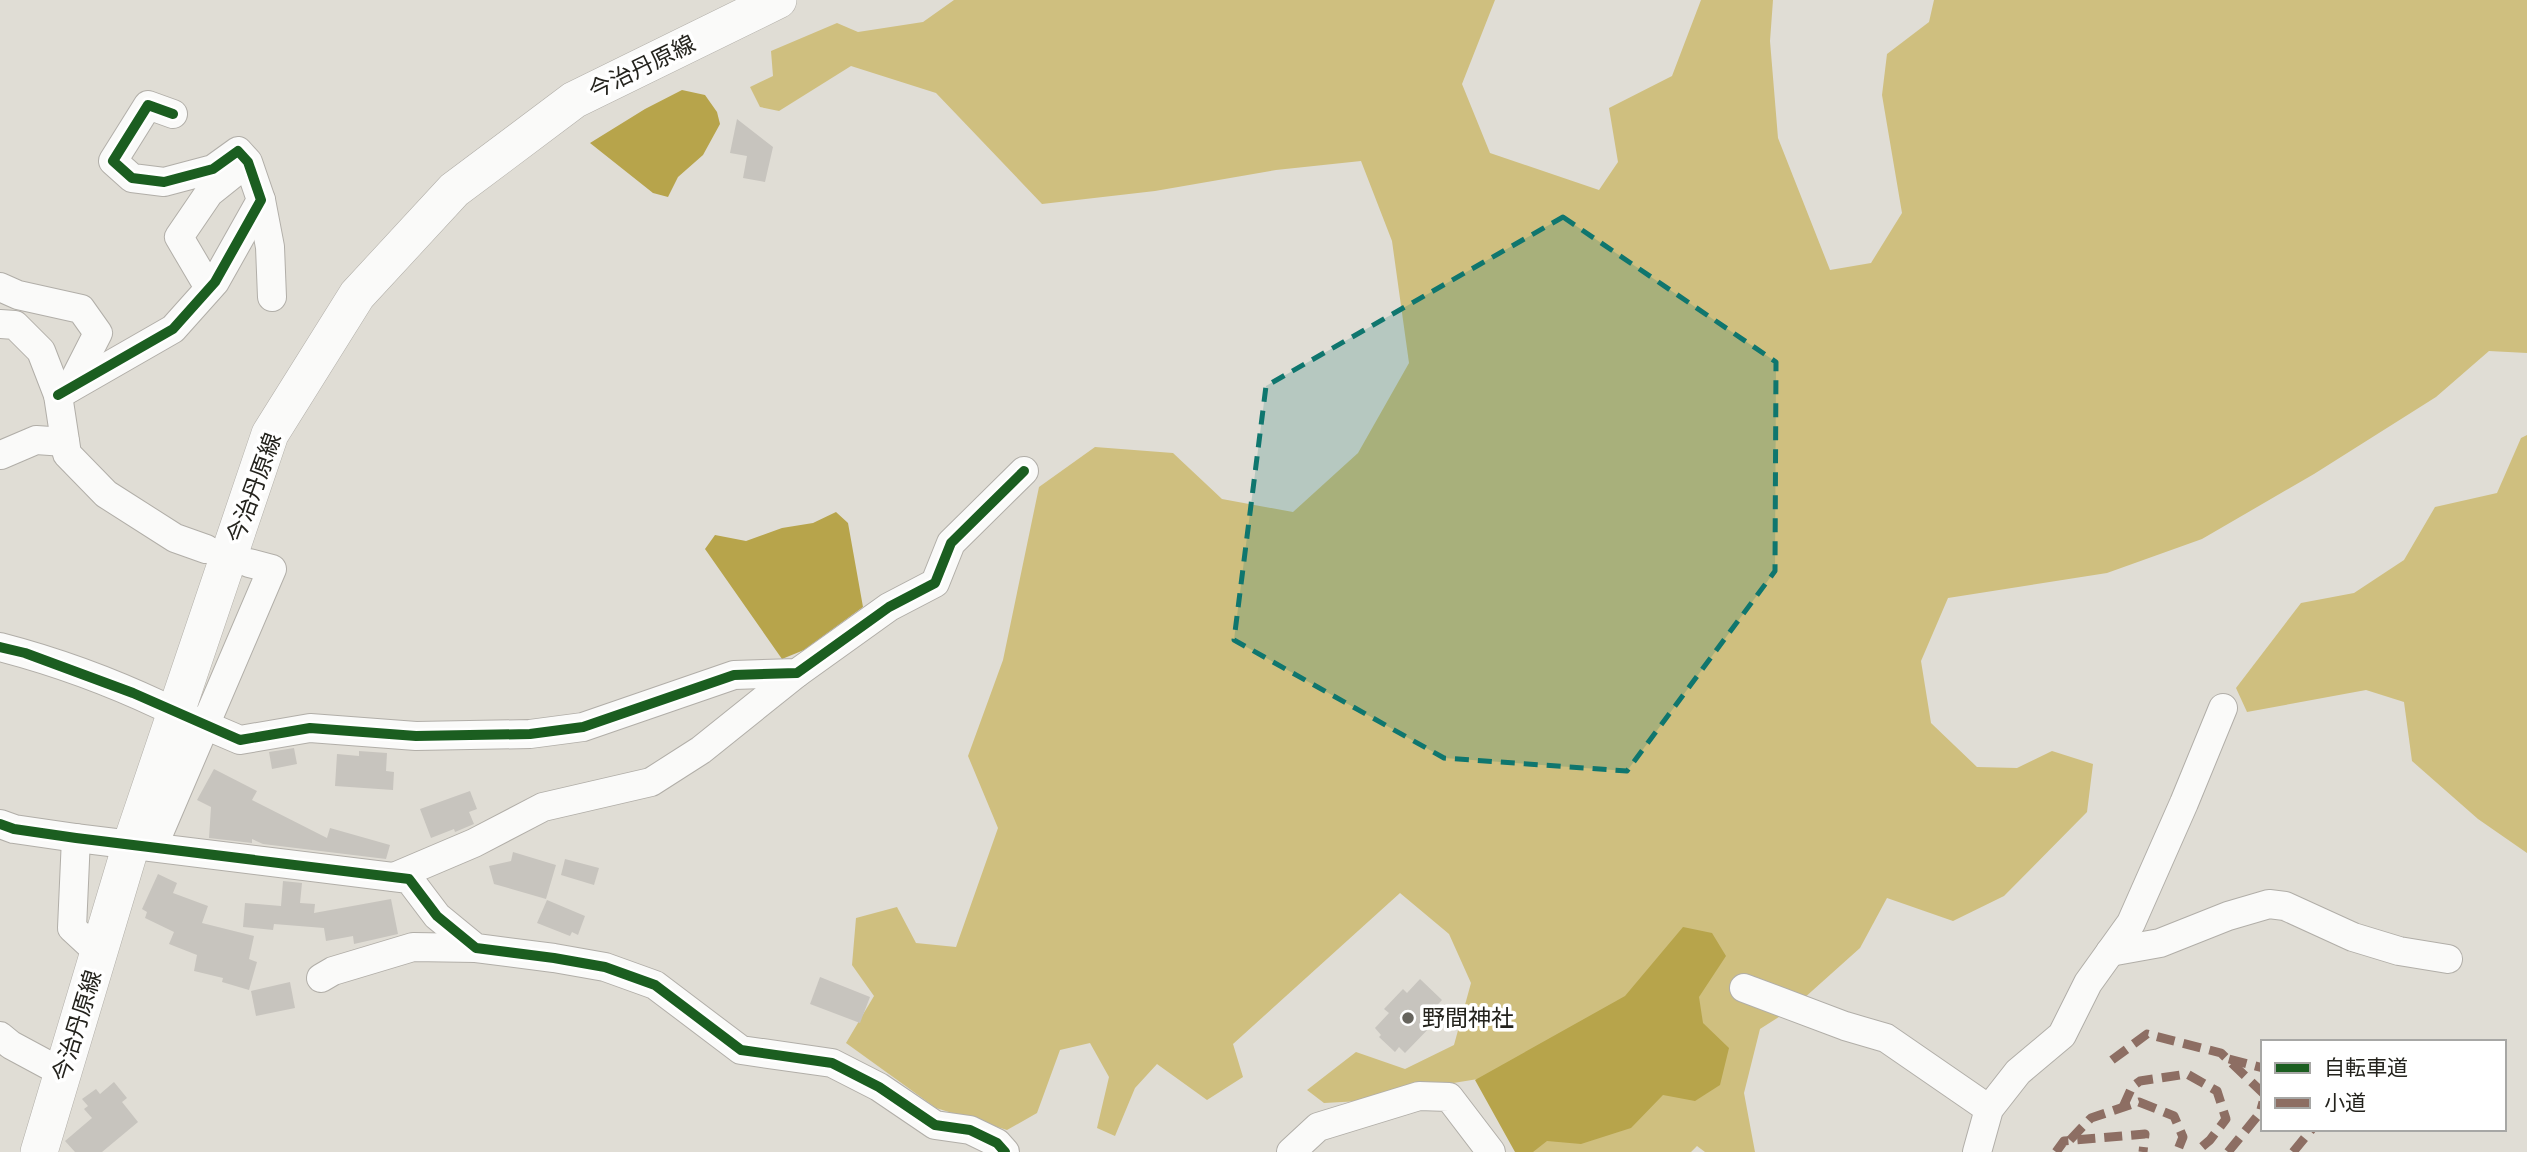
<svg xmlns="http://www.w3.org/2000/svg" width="2527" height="1152" font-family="Montserrat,'Noto Sans JP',sans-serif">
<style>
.forest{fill:#cfbf7f}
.water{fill:#b7a44b}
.building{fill:#c7c4be}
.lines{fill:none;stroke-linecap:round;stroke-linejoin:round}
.minor-casing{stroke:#b1aea8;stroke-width:30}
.major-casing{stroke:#b1aea8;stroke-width:38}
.minor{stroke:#fafaf9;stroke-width:28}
.major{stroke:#fafaf9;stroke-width:37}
.quiet{stroke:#8d6e63;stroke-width:9;stroke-dasharray:18 9;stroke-linecap:butt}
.cycleway-casing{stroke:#fff;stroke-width:15}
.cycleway{stroke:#1b5e20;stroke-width:10}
.marked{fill:#0f766e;fill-opacity:0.2;stroke:#0f766e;stroke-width:5;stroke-dasharray:14 9;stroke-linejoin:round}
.poi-dot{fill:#66645d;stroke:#fff;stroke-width:2.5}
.labels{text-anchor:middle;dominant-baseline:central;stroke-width:7;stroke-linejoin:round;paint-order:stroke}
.street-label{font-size:23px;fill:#24231d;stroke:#fff}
.poi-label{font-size:23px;fill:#24231d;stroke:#fff;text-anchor:start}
</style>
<rect width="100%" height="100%" fill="#e0ddd5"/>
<g class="forest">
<polygon points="954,0 1495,0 1462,84 1490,153 1599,190 1618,162 1609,108 1672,76 1701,0 1773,0 1770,41 1778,138 1830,270 1871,263 1902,213 1882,95 1887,54 1929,22 1934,0 2527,0 2527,353 2489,351 2436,397 2314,474 2202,539 2107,573 1948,598 1921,661 1931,723 1977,767 2017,768 2052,751 2093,764 2087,812 2004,896 1953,921 1887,898 1860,948 1793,1008 1760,1029 1744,1093 1755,1152 1705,1152 1697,1146 1691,1152 1521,1152 1528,1071 1447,1084 1379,1100 1324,1103 1307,1090 1356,1052 1405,1069 1454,1045 1471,983 1449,934 1400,893 1233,1044 1243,1077 1207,1100 1157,1064 1135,1088 1115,1136 1097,1128 1109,1077 1090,1043 1060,1050 1037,1113 1007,1130 936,1108 846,1043 874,996 852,965 856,918 897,907 916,943 956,947 998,828 968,756 1003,660 1039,487 1095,447 1173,453 1222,499 1293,512 1358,453 1409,363 1392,241 1361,161 1276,170 1155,191 1042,204 936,93 851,66 779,111 760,107 750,87 773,76 771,51 837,23 858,32 923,22"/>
<polygon points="2527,435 2527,853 2478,819 2412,761 2404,702 2366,690 2247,712 2236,688 2301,603 2354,593 2404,560 2435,507 2497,493 2521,438"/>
</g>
<g class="water">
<polygon points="682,90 705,95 717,112 720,124 703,155 678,177 668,197 653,193 590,143 645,109"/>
<polygon points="836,512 848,523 863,607 804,650 782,659 705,549 715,535 746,541 782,528 813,523"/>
<polygon points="1683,927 1712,933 1726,956 1699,997 1703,1023 1729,1048 1720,1085 1695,1101 1663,1095 1631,1128 1581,1144 1547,1141 1533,1152 1515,1152 1475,1080 1625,996"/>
</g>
<g class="building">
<polygon points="737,119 773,147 765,182 743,178 747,156 730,153"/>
<polygon points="294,748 297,764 272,769 269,752"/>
<polygon points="359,751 387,753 386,771 394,772 393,790 335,786 337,754 359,756"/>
<polygon points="214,769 257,791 252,800 327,838 330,828 390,845 386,859 263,844 252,839 252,843 209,838 211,807 197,800"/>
<polygon points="470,791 477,809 469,812 474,824 455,832 454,829 431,838 420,809"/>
<polygon points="513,852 556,865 546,899 494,884 489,866 511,861"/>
<polygon points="565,859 599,868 594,885 561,875"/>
<polygon points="158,874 177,883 173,893 208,906 202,923 254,936 249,959 257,962 249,990 222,982 223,978 194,971 197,955 169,944 174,932 145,918 147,912 142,909"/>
<polygon points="283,881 302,883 300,903 315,904 314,913 391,899 398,934 354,944 353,936 326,941 324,928 274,924 273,930 243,927 245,903 281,906"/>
<polygon points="547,900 585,916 578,935 572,932 570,936 537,923"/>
<polygon points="820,977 870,997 860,1023 810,1004"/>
<polygon points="1420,979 1442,1000 1428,1015 1435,1022 1405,1053 1399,1047 1395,1052 1379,1037 1381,1035 1375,1028 1389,1013 1384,1009 1403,989 1407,993"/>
<polygon points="290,982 295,1008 256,1016 251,991"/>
<polygon points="114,1082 127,1098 122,1102 138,1122 102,1152 75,1152 65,1141 92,1118 84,1109 88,1106 82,1099 96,1089 100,1094"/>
</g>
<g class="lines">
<g class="minor-casing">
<g id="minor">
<polyline points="261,200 270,247 272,297"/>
<polyline points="0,287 18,295 81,309 98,333 70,388"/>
<polyline points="209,288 179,237 209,193 244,165"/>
<polyline points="0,324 15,325 41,351 58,395 67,454 106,494 175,538 206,549"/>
<polyline points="58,395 173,329 215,282 261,200 248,162 238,151 213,169 164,182 132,178 113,161 148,105 173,114"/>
<polyline points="1,455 36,440 65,442"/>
<path d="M 0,647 C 54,661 109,681 160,705"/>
<polyline points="193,720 240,740 310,728 416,736 530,734 583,727 734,675 797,673 889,607 935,583 951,543 1024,471"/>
<polyline points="0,824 14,829 76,838 409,879 437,916 476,948 554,958 605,967 655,985 741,1050 832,1063 879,1087 935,1125 970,1130 997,1143 1005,1152"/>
<polyline points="76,838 72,928 99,953"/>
<polyline points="153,847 272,569 249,563"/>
<polyline points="394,877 474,843 543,807 651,782 701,750 797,673"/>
<polyline points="2110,952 2160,943 2228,916 2269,904 2285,906 2353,937 2399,951 2448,959"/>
<polyline points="321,978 333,971 413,947 476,948"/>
<polyline points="1744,988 1845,1026 1886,1038 1989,1109"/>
<polyline points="0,1036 11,1045 63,1073"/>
<polyline points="1291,1152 1318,1127 1419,1096 1449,1097 1491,1152"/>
<polyline points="1977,1152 1989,1109 2018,1072 2062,1035 2088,983 2131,923 2184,803 2223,708"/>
</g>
</g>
<g class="major-casing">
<polyline id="major" points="39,1152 131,845 270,434 357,295 454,190 574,100 778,0"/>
</g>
<use href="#minor" class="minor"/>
<use href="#major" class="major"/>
<g class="quiet">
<polyline points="2229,1059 2263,1068"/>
<polyline points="2112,1060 2147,1034 2221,1053 2263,1093"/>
<polyline points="2123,1107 2132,1087 2140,1081 2187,1074 2217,1091 2226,1119 2210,1140 2196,1152"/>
<polyline points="2070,1140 2091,1118 2139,1102 2174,1116 2183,1137 2177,1152"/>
<polyline points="2056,1152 2064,1141 2145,1134 2143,1152"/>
<polyline points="2228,1152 2260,1113 2263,1102"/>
<polyline points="2293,1152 2312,1129"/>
</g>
<g class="cycleway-casing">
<g id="cycleway">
<polyline points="58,395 173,329 215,282 261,200 248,162 238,151 213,169 164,182 132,178 113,161 148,105 173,114"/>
<polyline points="0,647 25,653 133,693 240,740 310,728 416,736 530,734 583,727 734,675 797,673 889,607 935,583 951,543 1024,471"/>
<polyline points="0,824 14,829 76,838 409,879 437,916 476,948 554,958 605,967 655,985 741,1050 832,1063 879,1087 935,1125 970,1130 997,1143 1005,1152"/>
</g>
</g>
<use href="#cycleway" class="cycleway"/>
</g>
<path class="marked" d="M 1563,217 L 1776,362 L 1775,571 L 1627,771 L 1444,758 L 1234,640 L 1266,386 Z"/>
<circle class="poi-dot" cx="1408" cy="1018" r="7"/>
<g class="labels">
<g class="street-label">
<text transform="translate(642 67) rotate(-26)">今治丹原線</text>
<text transform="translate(254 488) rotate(-70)">今治丹原線</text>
<text transform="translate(77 1026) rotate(-73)">今治丹原線</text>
</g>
<g class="poi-label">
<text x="1422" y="1018">野間神社</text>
</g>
</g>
<rect x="2261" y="1040" width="245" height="91" fill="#ffffff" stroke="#a7a7a5" stroke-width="2"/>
<rect x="2275" y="1063" width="35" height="10" fill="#1b5e20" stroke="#a7a7a5" stroke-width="2"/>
<text x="2324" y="1075" font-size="21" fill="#24231d">自転車道</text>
<rect x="2275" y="1098" width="35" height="10" fill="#8d6e63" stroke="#a7a7a5" stroke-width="2"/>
<text x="2324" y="1110" font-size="21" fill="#24231d">小道</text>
</svg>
